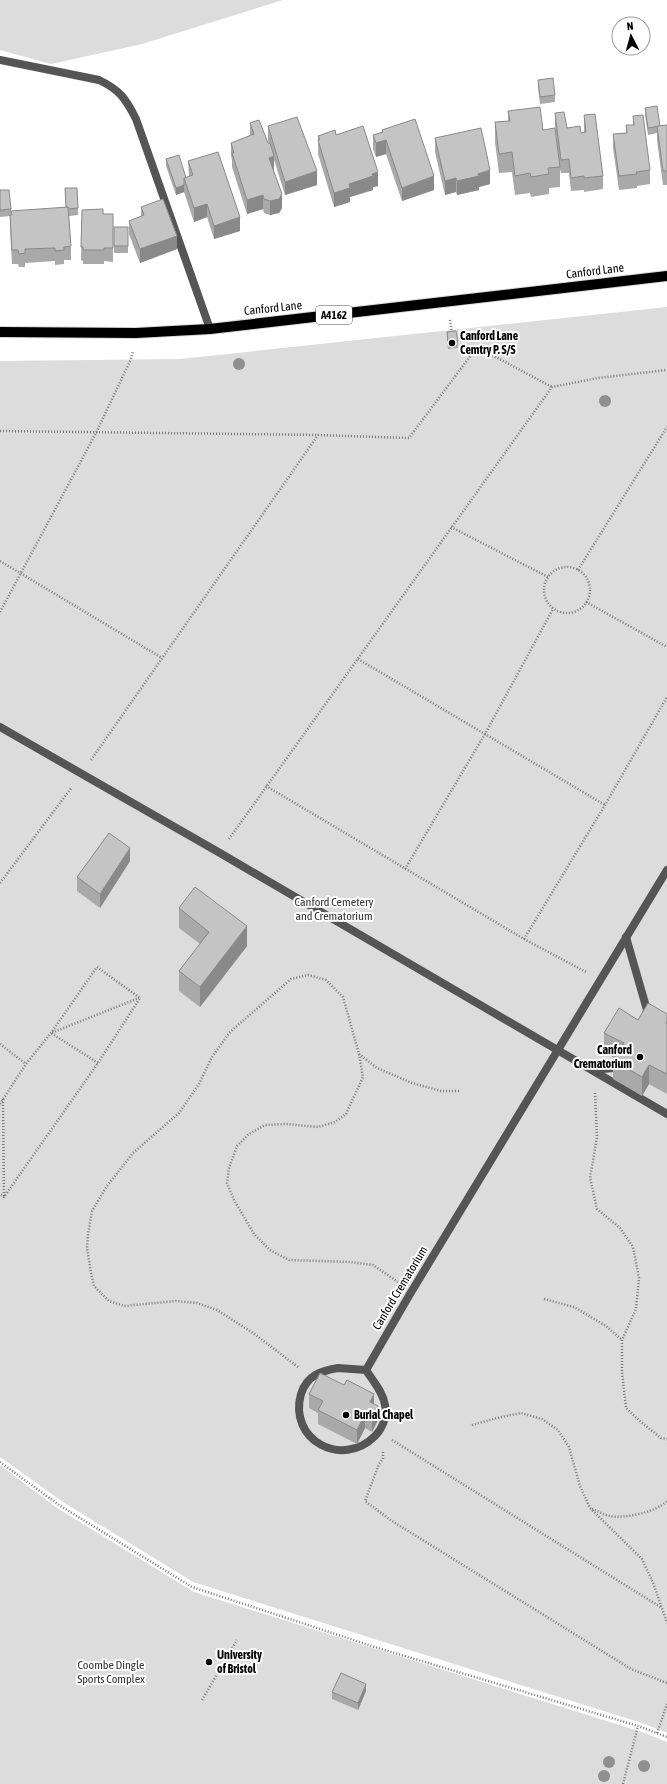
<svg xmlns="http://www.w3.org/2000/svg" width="667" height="1784" font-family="'Asap Condensed',sans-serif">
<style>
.green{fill:#dcdcdc}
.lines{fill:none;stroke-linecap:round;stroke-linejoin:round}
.primary-casing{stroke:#dbdbdb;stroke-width:12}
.path{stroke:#777;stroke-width:2.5;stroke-dasharray:1 2;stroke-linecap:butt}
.lane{stroke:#555;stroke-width:8}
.primary{stroke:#000;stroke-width:10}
.tree{fill:#8f8f8f}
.wall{fill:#a9a9a9}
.shaded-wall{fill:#898989}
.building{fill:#c4c4c4;stroke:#898989}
.poi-dot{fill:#000;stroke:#fff;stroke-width:1.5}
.labels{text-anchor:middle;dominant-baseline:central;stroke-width:4;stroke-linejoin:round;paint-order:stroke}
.shield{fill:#fff;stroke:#4c4c4c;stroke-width:1}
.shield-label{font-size:11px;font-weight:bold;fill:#000}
.street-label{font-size:12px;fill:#000;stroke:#fff}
.poi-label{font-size:12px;font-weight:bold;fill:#000;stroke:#fff;text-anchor:start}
.park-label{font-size:12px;fill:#333;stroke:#fff}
</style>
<rect width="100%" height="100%" fill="#fff"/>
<g class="green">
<polygon points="0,0 283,0 142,44 51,64 0,50"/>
<polygon points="667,307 667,1733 642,1723 193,1582 63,1502 0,1457 0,361 180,359"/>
<polygon points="0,1465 57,1508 194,1592 642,1732 667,1742 667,1784 0,1784"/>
</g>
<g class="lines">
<g class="primary-casing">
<polyline id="primary" points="0,332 136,333 210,329 667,276"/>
</g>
<g class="path">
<polyline points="450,320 452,333"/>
<polyline points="0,431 318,435 409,438 477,347 552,387"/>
<polyline points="451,527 548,577"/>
<polyline points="0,561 162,658"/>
<circle cx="567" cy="590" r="23"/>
<polyline points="578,570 667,427"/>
<polyline points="586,602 667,647"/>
<polyline points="0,612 96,433 131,359 133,351"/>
<polyline points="358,659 605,805"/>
<polyline points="91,760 318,435"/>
<polyline points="266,786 524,939 586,972"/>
<polyline points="229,839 552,387 598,378 667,370"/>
<polyline points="405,869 485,734 553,609"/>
<polyline points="0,883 72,787"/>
<polyline points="524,939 605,805 667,697"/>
<polyline points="0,1044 26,1064"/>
<polyline points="359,1054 377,1068 412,1083 441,1091 461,1091"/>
<polyline points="98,1063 51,1033 139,998"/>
<polyline points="595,1093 597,1137 590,1178 597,1209 620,1228 633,1247 639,1278 636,1309 622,1340 622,1372 626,1408 641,1422 661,1438 667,1439"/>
<polyline points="3,1099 4,1196"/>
<polyline points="0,1104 26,1064 51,1033 97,967 140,998 98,1063 4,1197 0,1194"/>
<polyline points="544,1299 574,1307 606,1326 622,1340"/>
<polyline points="298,1367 253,1333 217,1310 197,1303 176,1301 124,1306 109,1301 94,1286 91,1273 87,1248 88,1234 92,1211 107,1186 133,1153 179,1113 199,1084 212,1057 230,1032 291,979 308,975 326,980 343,997 359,1054 363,1077 346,1114 335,1122 318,1127 286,1124 265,1125 249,1134 237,1146 229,1168 227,1183 234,1200 254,1234 270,1250 289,1260 350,1262 373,1265 398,1282"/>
<polyline points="472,1425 497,1418 521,1413 542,1419 558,1430 569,1447 580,1486 590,1508 642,1559 654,1585 667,1623"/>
<polyline points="392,1440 662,1608"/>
<polyline points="383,1452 383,1459 379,1464 365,1501 392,1521 631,1669 667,1683"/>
<polyline points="0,1462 59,1505 192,1587 378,1648 638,1726 667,1737"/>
<path d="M 592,1509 C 598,1511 604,1515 610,1516 C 624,1519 657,1512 667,1501"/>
<polyline points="202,1700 237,1640"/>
<polyline points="657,1733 667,1704"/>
<polyline points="623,1784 638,1726"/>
</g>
<g class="lane">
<path d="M 0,60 L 99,80 C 120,90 126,99 136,119 L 210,329"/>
<polyline points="0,727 220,853 667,1114"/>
<polyline points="626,937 647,1010 645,1017"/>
<polyline points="593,1070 613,1068 619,1059"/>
<path d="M 338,1368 L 366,1370 C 373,1381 383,1392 385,1405 C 387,1416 383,1428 375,1436 C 342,1469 288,1440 301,1394 C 307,1375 321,1371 338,1368 Z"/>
<polyline points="366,1370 410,1294 667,870"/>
</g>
<use href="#primary" class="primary"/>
</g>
<g class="tree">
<circle cx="239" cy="364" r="6"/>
<circle cx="605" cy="401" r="6"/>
<circle cx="609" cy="1762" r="6"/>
<circle cx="644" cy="1766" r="6"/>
<circle cx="604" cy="1776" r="6"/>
</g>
<g class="wall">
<polygon points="538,80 555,95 555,102 540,104 538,87"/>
<polygon points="645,108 660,126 667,125 667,185 663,185 657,140 657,133 648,135 645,115"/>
<polygon points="508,111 543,130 557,141 555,127 555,113 567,128 581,133 584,132 584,115 603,176 603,189 584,192 584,190 571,191 569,173 561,173 560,169 560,187 549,188 549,194 531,197 530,193 515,195 512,172 499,173 495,142 495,122 508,121"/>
<polygon points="633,116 650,170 650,184 637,186 637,188 619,190 613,148 613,134 626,133 626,125 633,125"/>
<polygon points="250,123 268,143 269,143 268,140 268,126 317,185 285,195 274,160 274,170 273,170 282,208 279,213 270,215 264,213 263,209 247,214 232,167 232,160 231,156 231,143 250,136"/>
<polygon points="382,130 434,190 402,201 386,154 376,157 373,149 373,135 382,132"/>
<polygon points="336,135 378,186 373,187 373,190 350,197 350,202 334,207 318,154 318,136"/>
<polygon points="435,138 490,184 479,187 479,190 457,195 456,192 445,195 435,152"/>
<polygon points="166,159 186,178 189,177 188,161 240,231 214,239 207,217 194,222 184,192 176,195 166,166"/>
<polygon points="65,188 78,208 78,215 69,216 71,246 71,260 64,260 64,264 55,265 55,261 25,263 25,267 19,267 18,264 12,264 10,229 10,216 0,217 0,190 11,209 11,215 66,207"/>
<polygon points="141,207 177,249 140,263 129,234 129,221 141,216"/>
<polygon points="82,210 103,214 113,214 113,262 104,261 104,264 83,264 83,261 81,260"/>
<rect x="114" y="227" width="14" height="26"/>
<polygon points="447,332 458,341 458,348 448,349 447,339"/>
<polygon points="130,861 100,908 77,891 77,877"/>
<polygon points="179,908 247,946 200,1007 179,991 179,971 200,944 179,928"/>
<polygon points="667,1014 667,1094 649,1084 642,1096 613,1079 613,1060 614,1058 604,1052 604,1033 638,1020"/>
<polygon points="309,1394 374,1404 378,1420 372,1432 365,1428 357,1444 318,1424 318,1413 309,1408"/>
<polygon points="366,1691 358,1710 332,1699 332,1692"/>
</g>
<g class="shaded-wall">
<polygon points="386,140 386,154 376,157 376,143"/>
<polygon points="274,156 274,170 269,172 269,158"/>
<polygon points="490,170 490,184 479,187 479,190 457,195 457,181"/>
<polygon points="317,171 317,185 285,195 285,182"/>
<polygon points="378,172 378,186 373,187 373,190 350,197 350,202 334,207 334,193 349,184 372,174"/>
<polygon points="434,176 434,190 402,201 402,188"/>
<polygon points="456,178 456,192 445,195 445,181"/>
<polygon points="184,185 184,192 176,195 176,188"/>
<polygon points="282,194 282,208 279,213 270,215 270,201"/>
<polygon points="263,195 263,209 247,214 247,200"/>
<polygon points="207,204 207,217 194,222 194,208"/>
<polygon points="240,217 240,231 214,239 214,226"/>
<polygon points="177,236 177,249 140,263 140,249"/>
<polygon points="130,848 130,861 100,908 100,894"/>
<polygon points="247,926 247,946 200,1007 200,987"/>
<polygon points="649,1065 649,1084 642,1096 642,1077"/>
<polygon points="374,1394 374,1408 370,1402"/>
<polygon points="378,1406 378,1420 372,1432 372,1418"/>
<polygon points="365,1414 365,1428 357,1444 357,1430"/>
<polygon points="366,1684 366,1691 358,1710 358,1703"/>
</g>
<g class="building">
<polygon points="553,78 555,95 540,97 538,80"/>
<polygon points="657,106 660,126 648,128 645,108"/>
<polygon points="540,107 543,130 555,128 560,167 548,168 549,174 531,177 530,173 515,176 512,152 499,154 495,122 510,121 508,111"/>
<polygon points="564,112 567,128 580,126 581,133 586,132 584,115 595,114 603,176 584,178 584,176 571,178 569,159 561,160 555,113"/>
<polygon points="643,115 650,170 636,172 637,174 619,176 613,134 627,133 626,125 634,125 633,116"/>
<polygon points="297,117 317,171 285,182 268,126"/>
<polygon points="415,119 434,176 402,188 386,140 376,143 373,135 383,132 382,130"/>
<polygon points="259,120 268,143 270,143 274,156 269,158 282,194 279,199 270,201 264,199 263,195 247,200 232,153 234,153 231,143 254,134 250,123"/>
<polygon points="667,125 667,171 663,171 657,126"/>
<polygon points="363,126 378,172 372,174 373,176 349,184 350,188 334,193 318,140 320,139 318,136 335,130 336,135"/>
<polygon points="481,128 490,170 478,174 479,176 457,181 456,178 445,181 435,138"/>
<polygon points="218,152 240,217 214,226 207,204 194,208 184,178 193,175 188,161"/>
<polygon points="179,155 186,178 184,178 184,185 176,188 166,159"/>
<polygon points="65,188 77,188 78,208 69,209 68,207 66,207"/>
<polygon points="0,190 9,190 11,209 0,210"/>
<polygon points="163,199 177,236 140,249 129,221 144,215 141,207"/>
<polygon points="68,207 71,246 64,247 64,250 55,251 55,248 25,249 25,253 19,254 18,250 12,250 10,215 12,215 11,211"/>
<polygon points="103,209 103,214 113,214 113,248 104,248 104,250 83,250 83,247 81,247 82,210"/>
<rect x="114" y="227" width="14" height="19"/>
<polygon points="456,331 458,341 448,342 447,332"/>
<polygon points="109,833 130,848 100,894 77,877"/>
<polygon points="195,887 247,926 200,987 179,971 209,932 179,908"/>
<polygon points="648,1003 667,1014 667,1021 666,1023 667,1024 667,1074 649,1065 642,1077 613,1060 624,1043 604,1033 619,1008 638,1020"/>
<polygon points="320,1373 344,1385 347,1380 374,1394 370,1402 378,1406 372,1418 365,1414 357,1430 318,1410 323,1401 309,1394"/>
<polygon points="341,1673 366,1684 358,1703 332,1692"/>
</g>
<g class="poi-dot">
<circle cx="452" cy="343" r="4"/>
<circle cx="640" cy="1057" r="4"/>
<circle cx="346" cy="1415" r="4"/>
<circle cx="209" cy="1662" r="4"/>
</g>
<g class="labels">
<rect class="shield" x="316" y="306" width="36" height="18" rx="3"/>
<g class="shield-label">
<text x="334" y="315">A4162</text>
</g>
<g class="street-label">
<text transform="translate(595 271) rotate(-7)">Canford Lane</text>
<text transform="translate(273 308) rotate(-6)">Canford Lane</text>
<text transform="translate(400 1288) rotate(-59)">Canford Crematorium</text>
</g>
<g class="poi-label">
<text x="460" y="336">Canford Lane<tspan x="460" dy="14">Cemtry P. S/S</tspan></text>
<text x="632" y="1050" text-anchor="end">Canford<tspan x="632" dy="14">Crematorium</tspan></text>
<text x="354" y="1415">Burial Chapel</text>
<text x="217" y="1655">University<tspan x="217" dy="14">of Bristol</tspan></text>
</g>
<g class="park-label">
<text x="334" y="902">Canford Cemetery<tspan x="334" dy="14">and Crematorium</tspan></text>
<text x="111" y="1665">Coombe Dingle<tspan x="111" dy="14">Sports Complex</tspan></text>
</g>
</g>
<g transform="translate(631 36) rotate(354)"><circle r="19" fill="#ffffff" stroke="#999999"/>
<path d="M0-3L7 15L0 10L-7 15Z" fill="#000000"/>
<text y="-6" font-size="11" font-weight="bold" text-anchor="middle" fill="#000000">N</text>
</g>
</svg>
